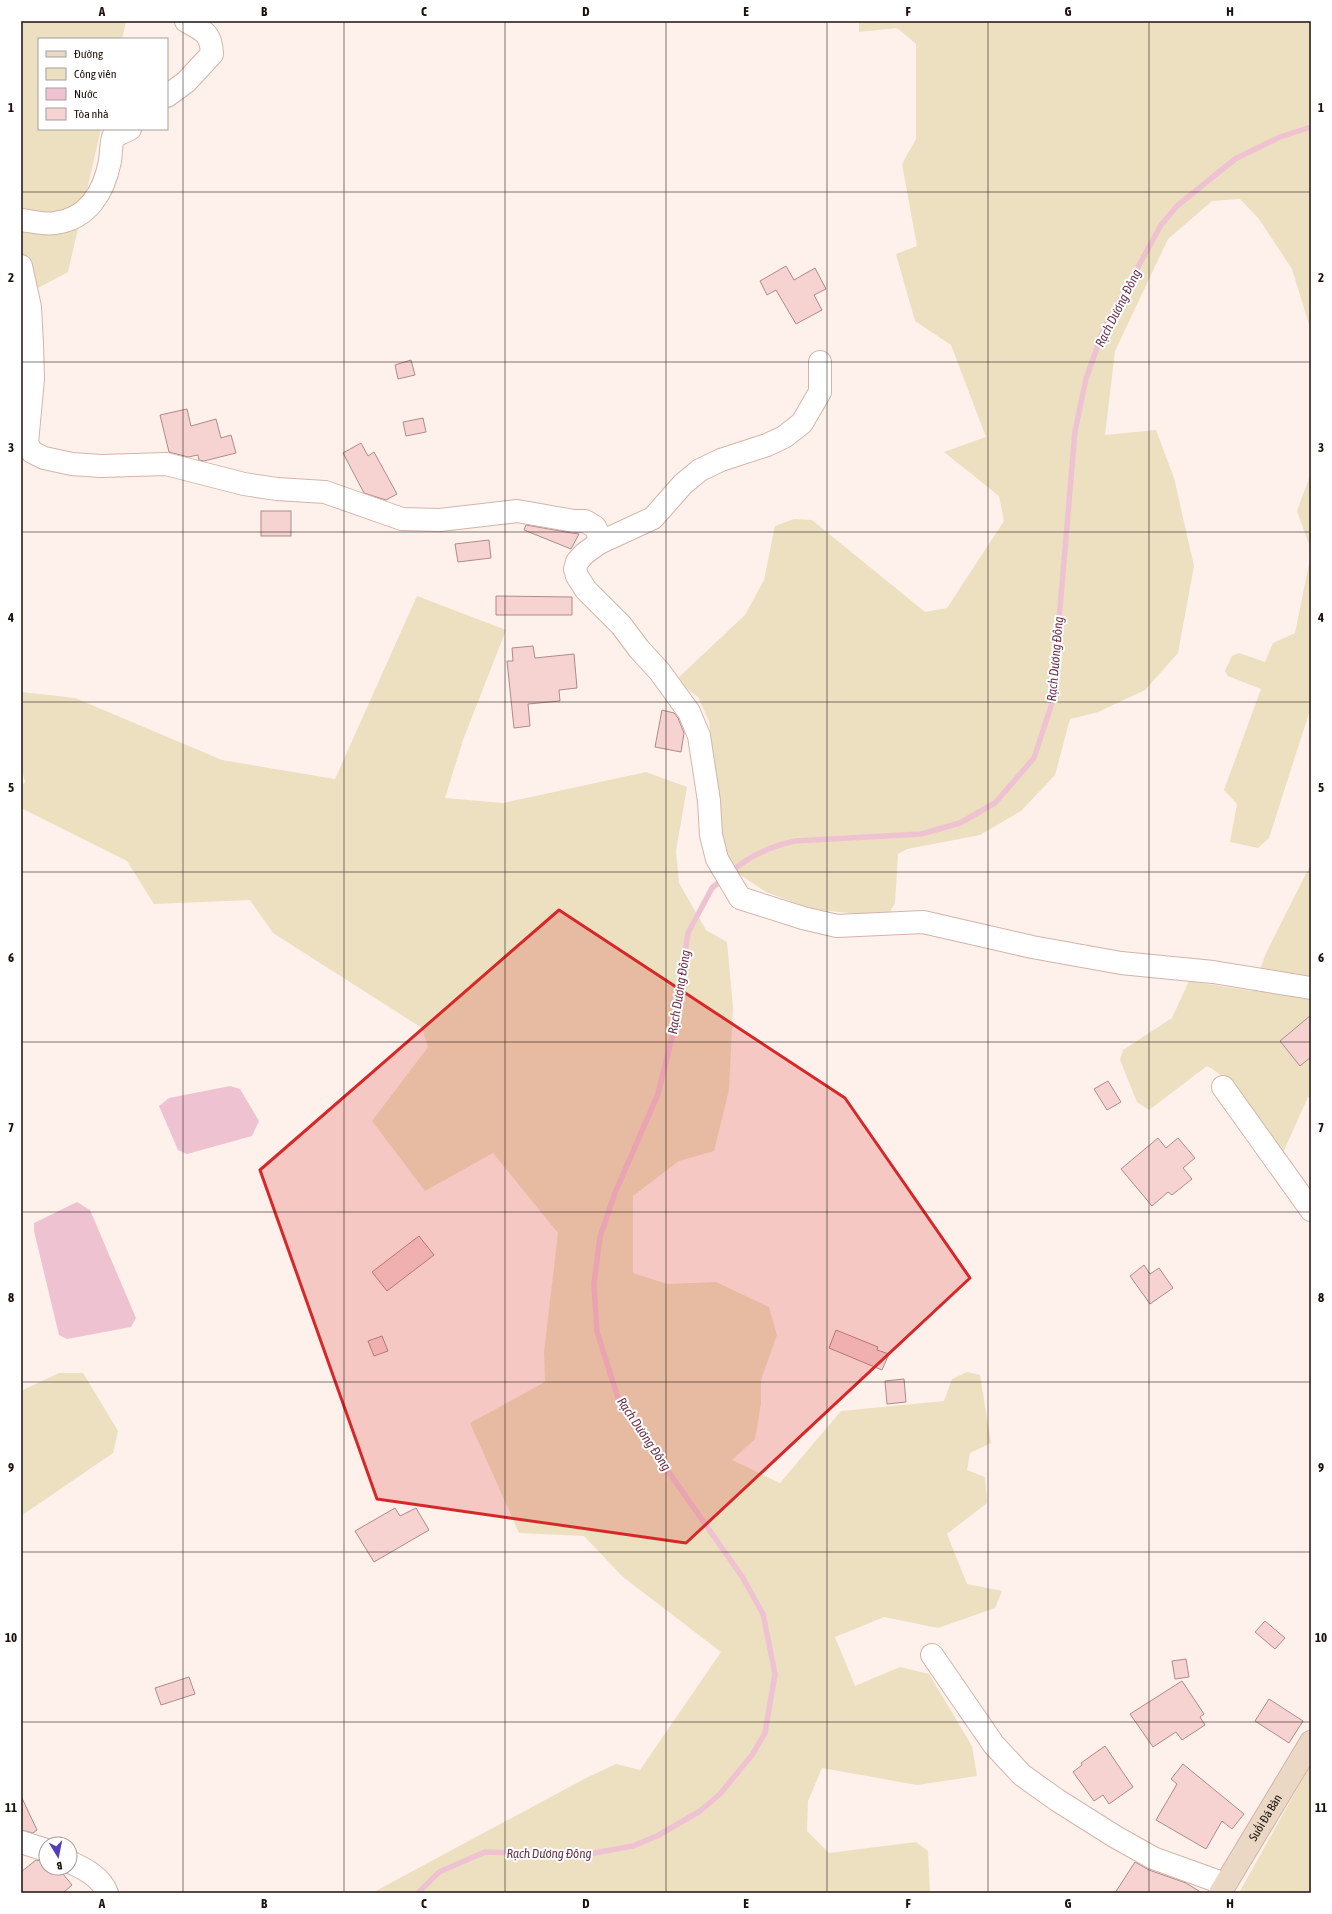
<svg xmlns="http://www.w3.org/2000/svg" width="1332" height="1914" font-family="'Asap Condensed',sans-serif">
<style>
.green{fill:#ece0c0}
.water{fill:#efc2d2}
.lines{fill:none;stroke-linecap:round;stroke-linejoin:round}
.stream{stroke:#efc2d2;stroke-width:5.5}
.building{fill:#f6d2d1;stroke:#ad8c8b}
.street-casing{stroke:#d4b4a8;stroke-width:24}
.secondary-casing{stroke:#d4b4a8;stroke-width:24}
.street{stroke:#fff;stroke-width:22}
.secondary{stroke:#ead8c5;stroke-width:22}
.marked{fill:#d62828;fill-opacity:0.2;stroke:#d62828;stroke-width:3;stroke-linejoin:round}
.grid{fill:none;stroke:#1c110c;stroke-width:1;stroke-opacity:0.55}
.labels{text-anchor:middle;dominant-baseline:central;stroke-width:4;stroke-linejoin:round;paint-order:stroke}
.street-label{font-size:12px;fill:#1c110c;stroke:#fff}
.water-label{font-size:13px;font-style:italic;fill:#6c334b;stroke:#fff}
.neatline{fill:none;stroke:#1c110c;stroke-width:1.5}
.grid-label{font-size:13px;text-anchor:middle;font-weight:bold;fill:#1c110c}
</style>
<rect width="100%" height="100%" fill="#fef0eb"/>
<g class="green">
<polygon points="21,21 126,21 122,39 39,39 39,129 101,129 68,272 21,297"/>
<polygon points="859,21 1311,21 1311,331 1292,269 1259,219 1240,199 1212,201 1168,239 1115,351 1105,435 1156,430 1174,478 1194,566 1178,653 1145,690 1098,712 1070,719 1055,775 1021,811 980,835 907,849 898,854 895,903 889,913 858,914 812,909 766,892 739,874 724,854 709,721 698,697 686,688 679,677 745,615 764,580 775,526 794,519 812,520 925,612 947,608 1004,521 999,496 944,452 986,437 951,345 915,321 896,254 917,246 902,164 916,139 916,44 897,28 859,32"/>
<polygon points="1311,473 1311,550 1297,511"/>
<polygon points="1311,554 1311,712 1309,713 1269,838 1258,848 1230,842 1237,804 1224,790 1261,689 1228,676 1225,671 1232,656 1239,653 1265,662 1273,643 1295,633"/>
<polygon points="417,596 506,630 463,740 445,798 503,803 646,772 687,787 676,851 679,883 706,930 727,942 733,1007 729,1090 714,1151 679,1161 633,1196 633,1273 667,1284 716,1282 769,1307 777,1335 761,1380 761,1404 755,1439 732,1460 780,1483 841,1411 944,1401 952,1379 967,1372 980,1375 991,1443 970,1453 967,1470 985,1477 987,1503 947,1534 967,1584 1002,1591 995,1608 938,1628 884,1617 835,1637 855,1686 900,1667 929,1674 972,1746 977,1776 917,1785 822,1768 808,1801 807,1831 829,1853 916,1842 928,1851 930,1893 372,1893 586,1778 616,1764 640,1770 721,1652 623,1577 584,1536 519,1533 470,1423 545,1382 544,1352 558,1233 493,1153 425,1191 372,1121 428,1047 422,1028 273,933 250,900 154,904 127,861 21,808 21,786 25,782 21,766 21,692 75,698 222,760 335,779"/>
<path d="M 1311,864 L 1311,1097 L 1308,1097 L 1282,1155 C 1261,1125 1241,1084 1207,1066 L 1149,1110 L 1137,1102 L 1120,1060 L 1123,1050 L 1172,1018 L 1189,981 L 1252,991 L 1266,953 Z"/>
<polygon points="59,1373 83,1373 118,1431 113,1453 21,1516 21,1391"/>
<polygon points="1311,1764 1311,1893 1239,1893"/>
</g>
<g class="water">
<polygon points="230,1086 240,1089 259,1121 252,1136 187,1154 178,1150 159,1106 169,1098"/>
<polygon points="77,1202 90,1210 136,1318 131,1327 67,1339 59,1335 34,1231 34,1223"/>
</g>
<g class="lines">
<g class="stream">
<path d="M 731,872 C 749,856 772,846 795,841 L 921,834 L 960,823 L 995,803 L 1034,758 L 1052,703 L 1075,431 L 1086,379 L 1103,331 L 1161,225 L 1177,206 L 1235,159 L 1280,137 L 1311,127"/>
<polyline points="418,1893 439,1872 485,1852 583,1855 633,1846 657,1836 700,1811 720,1794 752,1755 765,1733 775,1674 763,1614 743,1578 619,1401 597,1332 594,1284 600,1237 615,1193 658,1094 674,1029 688,933 712,888 723,879"/>
</g>
</g>
<g class="building">
<polygon points="786,266 794,280 815,268 826,289 814,295 822,310 796,324 776,290 767,295 760,281"/>
<polygon points="411,360 415,375 398,379 395,365"/>
<polygon points="187,409 191,426 216,419 221,438 231,435 236,453 204,461 199,460 198,455 188,457 169,452 160,415"/>
<polygon points="423,418 426,432 406,436 403,422"/>
<polygon points="361,443 368,456 374,452 397,494 386,500 364,493 343,453"/>
<rect x="261" y="511" width="30" height="25"/>
<polygon points="526,525 572,533 579,534 571,549 524,530"/>
<polygon points="489,540 491,558 458,562 455,544"/>
<polygon points="496,596 572,597 572,615 496,615"/>
<polygon points="533,646 535,658 574,654 577,688 559,690 560,701 528,704 530,726 514,728 507,661 513,661 512,648"/>
<polygon points="662,710 674,713 678,718 684,733 681,752 655,747"/>
<polygon points="1311,1015 1311,1057 1300,1066 1280,1041"/>
<polygon points="1108,1081 1121,1102 1107,1110 1094,1089"/>
<polygon points="1158,1138 1166,1148 1178,1138 1195,1158 1183,1168 1192,1179 1172,1195 1168,1192 1152,1206 1121,1169"/>
<polygon points="419,1236 434,1255 387,1291 372,1272"/>
<polygon points="1144,1265 1150,1274 1159,1268 1173,1288 1150,1304 1130,1276"/>
<polygon points="836,1330 878,1347 877,1350 889,1354 882,1370 829,1348"/>
<polygon points="382,1336 388,1351 374,1356 368,1341"/>
<polygon points="904,1379 906,1402 887,1404 885,1381"/>
<polygon points="395,1508 400,1516 416,1508 429,1530 374,1562 355,1531"/>
<polygon points="1265,1621 1285,1638 1275,1649 1255,1632"/>
<polygon points="1186,1659 1189,1677 1175,1679 1172,1661"/>
<polygon points="189,1677 195,1694 161,1705 155,1688"/>
<polygon points="1182,1681 1204,1714 1200,1717 1205,1725 1182,1740 1176,1732 1153,1747 1130,1714"/>
<polygon points="1269,1699 1303,1721 1289,1743 1255,1721"/>
<polygon points="1105,1746 1133,1787 1109,1804 1103,1795 1094,1801 1073,1772 1082,1765 1081,1763"/>
<polygon points="1183,1764 1244,1814 1232,1829 1222,1821 1206,1849 1156,1820 1177,1784 1171,1779"/>
<polygon points="21,1796 37,1830 33,1833 21,1830"/>
<polygon points="36,1860 46,1862 46,1868 58,1868 72,1885 63,1893 21,1893 21,1872"/>
<polygon points="1135,1862 1149,1870 1186,1883 1202,1893 1115,1893"/>
</g>
<g class="lines">
<g class="street-casing">
<g id="street">
<path d="M 167,96 L 186,82 L 212,54 C 211,32 203,31 186,21"/>
<path d="M 21,220 C 31,221 44,225 55,223 C 88,219 104,192 110,161 C 111,153 111,145 113,137 L 130,129"/>
<polyline points="21,266 30,307 32,344 33,379 27,443 32,452 44,458 72,464 101,466 166,464 244,484 277,489 325,492 402,519 440,520 517,511 574,521 585,521 595,527 598,533 599,543 584,554 577,562 575,569 577,576 586,590 621,625 639,649 660,672 689,712 699,736 709,801 711,835 717,859 740,898 803,918 837,926 923,922 1032,947 1121,963 1213,972 1311,988"/>
<polyline points="599,543 653,518 683,484 700,470 721,460 767,445 784,437 802,423 820,392 820,362"/>
<polyline points="1223,1087 1311,1210"/>
<polyline points="932,1655 994,1745 1022,1775 1057,1800 1114,1836 1153,1858 1225,1884"/>
<polyline points="21,1842 46,1850"/>
<path d="M 70,1862 C 85,1869 101,1877 107,1893"/>
</g>
</g>
<g class="secondary-casing">
<g id="secondary">
<path id="s1" d="M 1220,1893 L 1311,1742"/>
</g>
</g>
<use href="#street" class="street"/>
<use href="#secondary" class="secondary"/>
</g>
<path class="marked" d="M 559,910 L 845,1098 L 970,1278 L 686,1543 L 377,1499 L 260,1170 Z"/>
<path class="grid" d="M 183,21 L 183,1893M 344,21 L 344,1893M 505,21 L 505,1893M 666,21 L 666,1893M 827,21 L 827,1893M 988,21 L 988,1893M 1149,21 L 1149,1893M 21,192 L 1311,192M 21,362 L 1311,362M 21,532 L 1311,532M 21,702 L 1311,702M 21,872 L 1311,872M 21,1042 L 1311,1042M 21,1212 L 1311,1212M 21,1382 L 1311,1382M 21,1552 L 1311,1552M 21,1722 L 1311,1722"/>
<g class="labels">
<g class="street-label">
<text stroke="none"><textPath href="#s1" startOffset="88">Suối Đá Bàn</textPath></text>
</g>
<g class="water-label">
<text transform="translate(1118 308) rotate(-63)">Rạch Dương Đông</text>
<text transform="translate(1055 659) rotate(-85)">Rạch Dương Đông</text>
<text transform="translate(679 992) rotate(-81)">Rạch Dương Đông</text>
<text transform="translate(644 1434) rotate(56)">Rạch Dương Đông</text>
<text x="549" y="1853">Rạch Dương Đông</text>
</g>
</g>
<rect width="1332" height="1914" fill="none" stroke="#ffffff" stroke-width="44"/>
<rect x="38" y="38" width="130" height="92" fill="#ffffff" stroke="#a4a09e"/>
<rect x="46" y="51" width="20" height="6" fill="#ead8c5" stroke="#a4a09e"/>
<text x="74" y="58" font-size="12" fill="#1c110c">Đường</text>
<rect x="46" y="68" width="20" height="12" fill="#ece0c0" stroke="#a4a09e"/>
<text x="74" y="78" font-size="12" fill="#1c110c">Công viên</text>
<rect x="46" y="88" width="20" height="12" fill="#efc2d2" stroke="#a4a09e"/>
<text x="74" y="98" font-size="12" fill="#1c110c">Nước</text>
<rect x="46" y="108" width="20" height="12" fill="#f6d2d1" stroke="#a4a09e"/>
<text x="74" y="118" font-size="12" fill="#1c110c">Tòa nhà</text>
<g transform="translate(58 1856) rotate(170)"><circle r="19" fill="#ffffff" stroke="#a4a09e"/>
<path d="M0-3L7 15L0 10L-7 15Z" fill="#5340b8"/>
<text y="-6" font-size="11" font-weight="bold" text-anchor="middle" fill="#1c110c">B</text>
</g>
<rect x="22" y="22" width="1288" height="1870" class="neatline"/>
<g class="grid-label">
<text x="102" y="16">A</text>
<text x="264" y="16">B</text>
<text x="424" y="16">C</text>
<text x="586" y="16">D</text>
<text x="746" y="16">E</text>
<text x="908" y="16">F</text>
<text x="1068" y="16">G</text>
<text x="1230" y="16">H</text>
<text x="11" y="112">1</text>
<text x="1321" y="112">1</text>
<text x="11" y="282">2</text>
<text x="1321" y="282">2</text>
<text x="11" y="452">3</text>
<text x="1321" y="452">3</text>
<text x="11" y="622">4</text>
<text x="1321" y="622">4</text>
<text x="11" y="792">5</text>
<text x="1321" y="792">5</text>
<text x="11" y="962">6</text>
<text x="1321" y="962">6</text>
<text x="11" y="1132">7</text>
<text x="1321" y="1132">7</text>
<text x="11" y="1302">8</text>
<text x="1321" y="1302">8</text>
<text x="11" y="1472">9</text>
<text x="1321" y="1472">9</text>
<text x="11" y="1642">10</text>
<text x="1321" y="1642">10</text>
<text x="11" y="1812">11</text>
<text x="1321" y="1812">11</text>
<text x="102" y="1908">A</text>
<text x="264" y="1908">B</text>
<text x="424" y="1908">C</text>
<text x="586" y="1908">D</text>
<text x="746" y="1908">E</text>
<text x="908" y="1908">F</text>
<text x="1068" y="1908">G</text>
<text x="1230" y="1908">H</text>
</g>
</svg>
